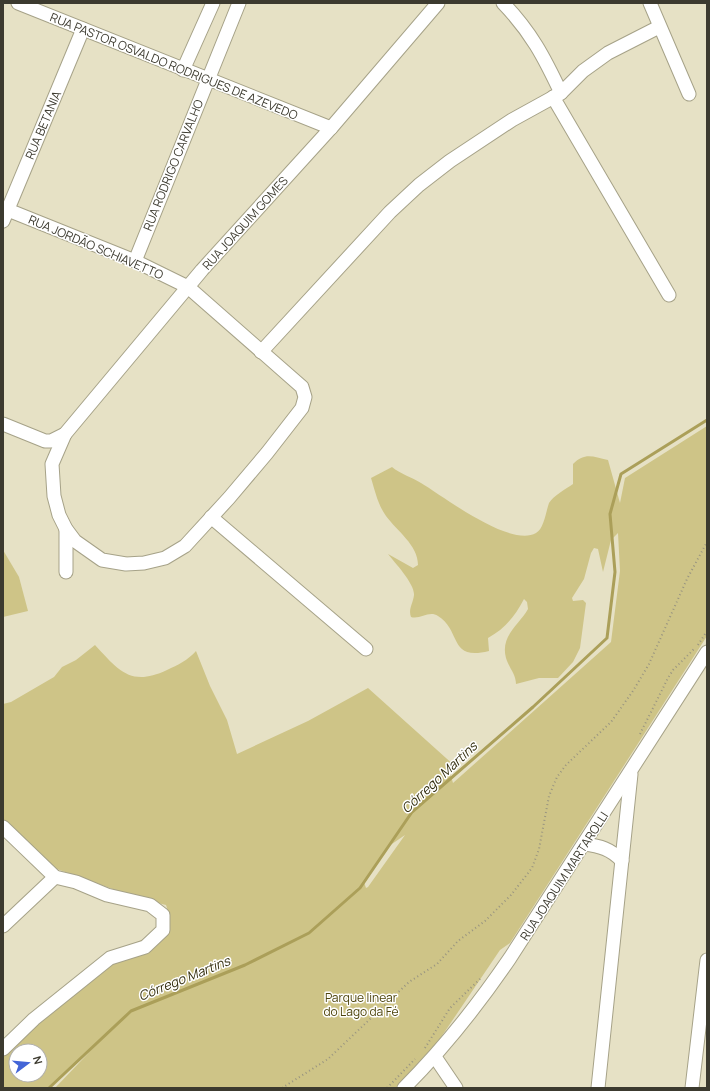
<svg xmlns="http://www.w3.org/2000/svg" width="710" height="1091" font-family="Manrope,sans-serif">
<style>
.green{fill:#cec487;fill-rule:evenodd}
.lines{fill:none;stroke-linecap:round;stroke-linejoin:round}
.stream{stroke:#ab9f59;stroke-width:3}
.minor-casing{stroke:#a6a288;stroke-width:15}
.path{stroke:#989480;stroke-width:2;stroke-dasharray:1 3;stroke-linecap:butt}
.minor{stroke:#fff;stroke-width:13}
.labels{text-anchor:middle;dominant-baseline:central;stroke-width:3;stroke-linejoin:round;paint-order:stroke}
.street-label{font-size:12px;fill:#3c3a2f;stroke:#fff}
.park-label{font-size:12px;fill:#4e450d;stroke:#fff}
.water-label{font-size:13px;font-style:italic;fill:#312c0c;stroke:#fff}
</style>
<rect width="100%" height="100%" fill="#e6e1c5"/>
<g class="green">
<path d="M 707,426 L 707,636 L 510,943 L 500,950 L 431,1052 L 396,1088 L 55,1088 L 100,1041 L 49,1088 L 3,1088 L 3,1046 L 98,961 L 158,932 L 166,921 L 168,911 L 166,905 L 138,898 L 54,868 L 32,846 L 23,844 L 3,831 L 3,704 L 11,702 L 54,677 L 62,667 L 76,660 L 95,645 C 119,671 131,687 167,670 C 178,665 188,660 196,651 L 210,686 L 227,720 L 237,754 L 308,721 L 368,688 L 456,767 L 450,773 L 453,783 L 611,642 L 620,571 L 618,533 L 611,540 L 603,572 L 598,549 L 594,548 L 591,553 L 584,579 L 572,598 L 573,601 L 583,600 L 586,603 L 580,648 L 573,662 L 558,678 L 539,678 L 516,684 C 516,674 509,668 506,658 C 500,636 519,625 528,609 L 527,602 L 524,599 C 515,616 505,629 488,638 L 489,651 C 448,661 462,631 438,616 C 429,610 420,620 411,617 C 408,609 413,604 414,595 C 415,584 395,563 388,554 L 413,568 L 418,565 C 418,545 397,531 386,516 C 378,505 375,491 371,478 L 392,467 C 400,474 412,477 421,483 C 443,496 510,548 536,533 C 544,529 546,511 549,503 C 553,496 566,489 573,484 L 573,464 C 585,452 593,457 608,460 L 620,503 L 625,478 ZM 405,835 L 368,887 L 366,888 L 364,882 L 389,846 ZM 16,1051 L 40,1051 L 40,1075 L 16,1075 Z"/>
<polygon points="3,550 19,577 28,611 3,617"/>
</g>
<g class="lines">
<polyline class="stream" points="49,1088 131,1011 245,965 309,933 360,888 412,812 533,707 607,638 615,572 610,514 621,474 707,420"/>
<g class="minor-casing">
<g id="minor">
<polyline points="18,3 331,128"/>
<path d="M 503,3 C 531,32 544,57 561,93"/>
<polyline points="650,3 689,94"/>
<polyline points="183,70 213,3"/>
<polyline points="553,97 669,295"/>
<polyline points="3,208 135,261 188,287 302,387 305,397 302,408 267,453 229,498 185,546 165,558 144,563 126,564 102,560 75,541 66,529 59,515 54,496 52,464 65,434"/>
<polyline points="3,221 83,29"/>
<polyline points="135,261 239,3"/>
<polyline points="261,352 390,212 419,185 450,161 512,120 561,93 583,71 608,53 659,27"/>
<polyline points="3,424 45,441 51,441 65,434 202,270 331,128 438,3"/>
<polyline points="211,517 366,649"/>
<polyline points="66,529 66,572"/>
<polyline points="3,827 55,877 76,882 107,895 150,905 163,915 163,930 145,947 110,958 34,1019 3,1049"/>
<path d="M 584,844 C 600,846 611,849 622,861"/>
<polyline points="3,926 55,877"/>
<polyline points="435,1057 456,1088"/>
<path d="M 404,1088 C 444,1048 478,1005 510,958 L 707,652"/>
<polyline points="598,1088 631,774"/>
<polyline points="692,1088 707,960"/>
</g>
</g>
<g class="path">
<polyline points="698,645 707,631"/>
<polyline points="640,734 668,678 673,670 695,648"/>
<polyline points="425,1048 450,1008 482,977"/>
<polyline points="282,1088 328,1059 409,982 437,964 458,941 485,921 511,895 532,868 539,849 549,796 557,777 566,765 611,722 633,691 649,664 687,579 707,542"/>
<polyline points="387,1088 415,1059"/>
</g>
<use href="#minor" class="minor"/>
</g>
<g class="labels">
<g class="street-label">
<text transform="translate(174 66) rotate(22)">RUA PASTOR OSVALDO RODRIGUES DE AZEVEDO</text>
<text transform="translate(43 125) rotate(-67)">RUA BETANIA</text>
<text transform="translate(173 165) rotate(-68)">RUA RODRIGO CARVALHO</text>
<text transform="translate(245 223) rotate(-48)">RUA JOAQUIM GOMES</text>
<text transform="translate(96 247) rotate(23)">RUA JORDÃO SCHIAVETTO</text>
<text transform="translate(564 876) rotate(-57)">RUA JOAQUIM MARTAROLLI</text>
</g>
<g class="park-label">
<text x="361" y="997">Parque linear<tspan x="361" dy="14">do Lago da Fé</tspan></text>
</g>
<g class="water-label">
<text transform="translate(439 777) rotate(-43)">Córrego Martins</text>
<text transform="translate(184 978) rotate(-22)">Córrego Martins</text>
</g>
</g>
<rect width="710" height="1091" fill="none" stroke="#3c3a2f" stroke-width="8"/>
<g transform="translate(28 1063) rotate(74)"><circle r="19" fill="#ffffff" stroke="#b1b0ac"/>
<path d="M0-3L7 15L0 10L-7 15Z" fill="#4365d7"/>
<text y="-6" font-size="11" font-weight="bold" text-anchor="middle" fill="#3c3a2f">N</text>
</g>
</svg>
